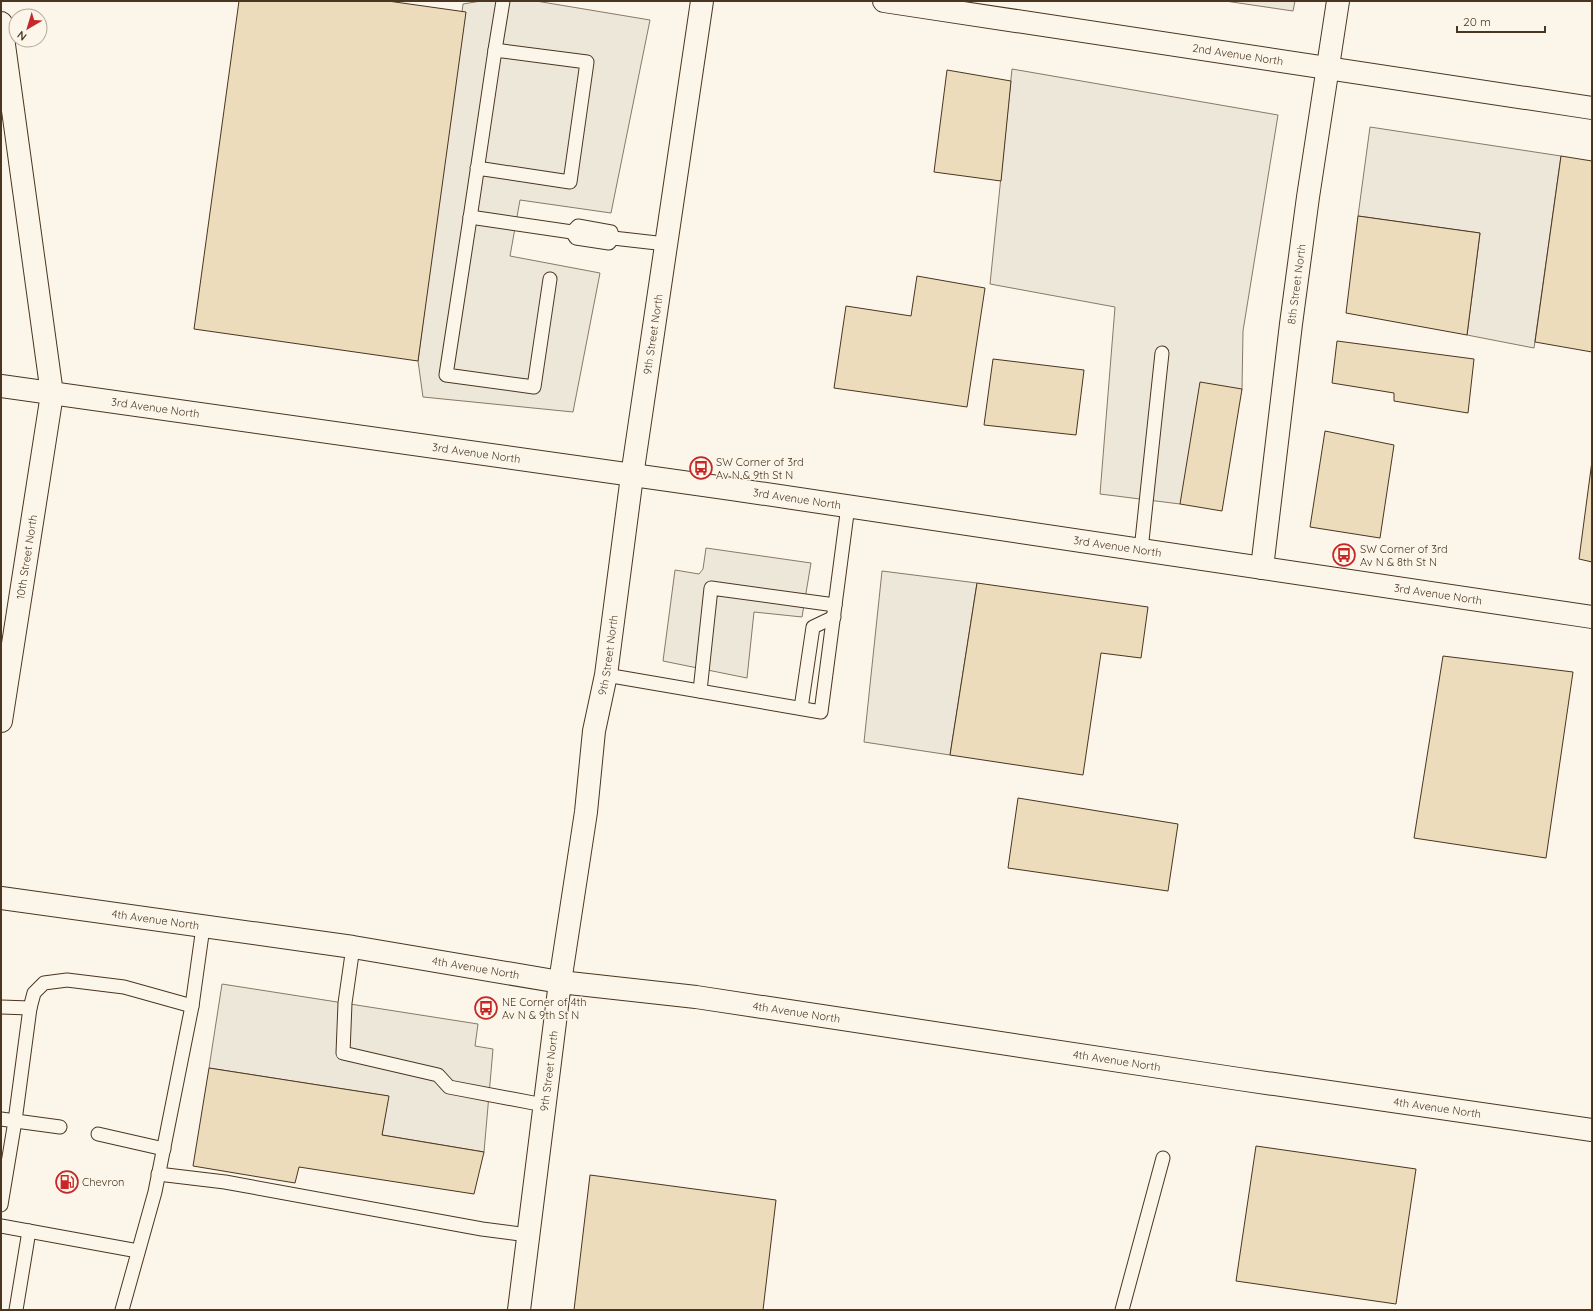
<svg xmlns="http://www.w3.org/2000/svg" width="1593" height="1311" font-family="Quicksand,sans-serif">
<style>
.parking{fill:#ede7d9;stroke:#887966}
.building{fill:#ecdcbc;stroke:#4a3520}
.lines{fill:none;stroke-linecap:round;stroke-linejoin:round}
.service-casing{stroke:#4a3520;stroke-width:15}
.minor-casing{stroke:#4a3520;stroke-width:24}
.tertiary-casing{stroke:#4a3520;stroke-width:24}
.primary-casing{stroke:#4a3520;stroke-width:24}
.motorway-casing{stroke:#4a3520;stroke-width:24}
.service{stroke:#fbf6e9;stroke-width:13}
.minor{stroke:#fbf6e9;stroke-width:22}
.tertiary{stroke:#fbf6e9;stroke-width:22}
.primary{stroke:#fbf6e9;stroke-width:22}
.motorway{stroke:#fbf6e9;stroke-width:22}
.labels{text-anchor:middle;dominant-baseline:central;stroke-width:3;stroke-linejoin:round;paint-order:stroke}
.street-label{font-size:11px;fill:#4a3520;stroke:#fbf6e9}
.poi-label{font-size:11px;fill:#4a3520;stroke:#fbf6e9;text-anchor:start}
</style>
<rect width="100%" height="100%" fill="#fbf6e9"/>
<g class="parking">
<polygon points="481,1 536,1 650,20 611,213 520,200 510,256 600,273 573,412 423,397 418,361 463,4"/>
<polygon points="1225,1 1295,1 1293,11"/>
<polygon points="1012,69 1278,115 1243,331 1242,389 1180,504 1100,494 1115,307 990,284"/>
<polygon points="1370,127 1561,156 1534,348 1467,335 1480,233 1358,216"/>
<polygon points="706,548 811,563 802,617 754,612 747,678 663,661 675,570 699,574 703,569"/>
<polygon points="882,571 977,583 950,755 864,742"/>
<polygon points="222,984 478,1024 475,1046 493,1049 484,1152 382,1135 388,1096 209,1068"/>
</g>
<g class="building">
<polygon points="239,1 388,1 466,12 418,361 194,329"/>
<polygon points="947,70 1011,81 1001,181 934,172"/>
<polygon points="1561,156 1592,161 1592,352 1535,342"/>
<polygon points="1358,216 1480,233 1467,335 1346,313"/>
<polygon points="917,276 985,288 967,407 834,388 846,306 911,316"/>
<polygon points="1337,341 1474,359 1468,413 1394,401 1394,393 1332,383"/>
<polygon points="993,359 1084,370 1076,435 984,425"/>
<polygon points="1200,382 1242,389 1222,511 1180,504"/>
<polygon points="1325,431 1394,445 1380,538 1310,527"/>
<polygon points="1592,461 1592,562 1579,559"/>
<polygon points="977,583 1148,607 1141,658 1101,653 1083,775 950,755"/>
<polygon points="1443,656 1573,672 1546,858 1414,838"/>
<polygon points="1018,798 1178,824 1168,891 1008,868"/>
<polygon points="209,1068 389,1096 382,1135 484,1152 474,1194 299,1167 295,1183 193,1166"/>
<polygon points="1256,1146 1416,1169 1396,1304 1236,1281"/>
<polygon points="590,1175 776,1200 763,1310 574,1310"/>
</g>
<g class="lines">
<g class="service-casing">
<g id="service">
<polyline points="495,50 503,1"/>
<path d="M 477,168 L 570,182 L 587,62 L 495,50 C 479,158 463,267 446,375 L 534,387 L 550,279"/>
<polyline points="470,217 572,232"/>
<polyline points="572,232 578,226 611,232 613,238"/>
<polyline points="572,232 576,238 609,243 613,238"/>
<polyline points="613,238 666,244"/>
<polyline points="1141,550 1162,353"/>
<polyline points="606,675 821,712 848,506"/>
<polyline points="700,691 711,588 835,605"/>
<polyline points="801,708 813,627 834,617"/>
<polyline points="353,947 345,1003 343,1053 438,1075 449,1087 544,1105"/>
<polyline points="1,1007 30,1008 34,993 44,983 67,980 124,987 192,1006"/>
<polyline points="1,1119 60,1127"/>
<polyline points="98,1134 164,1149"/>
<polyline points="158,1174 225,1182 482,1229 528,1235"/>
<polyline points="1,1205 15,1121 30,1008"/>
<polyline points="1,1226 138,1251"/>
<polyline points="16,1310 29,1231"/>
<polyline points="122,1310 155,1192 192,1006 203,927"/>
<polyline points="1122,1310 1163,1158"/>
</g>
</g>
<g class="minor-casing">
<g id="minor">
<path id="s1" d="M 1262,568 L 1291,324 L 1308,197 L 1338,1"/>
</g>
</g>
<g class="tertiary-casing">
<g id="tertiary">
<path id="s2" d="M 884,1 L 1592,108"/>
<path id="s3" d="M 519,1310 L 560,982 L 696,997 L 1239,1079 L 1592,1130"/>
</g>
</g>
<g class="primary-casing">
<g id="primary">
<path id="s4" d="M 1,386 L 732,489 L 1592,617"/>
<path id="s5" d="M 1,721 L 52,394"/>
<path id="s6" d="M 1,898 L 353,947 L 560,982 L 586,812 L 594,731 L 606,675 L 632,476 L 702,1"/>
</g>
</g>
<g class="motorway-casing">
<polyline id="motorway" points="1,23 52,394"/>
</g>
<use href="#service" class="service"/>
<use href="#minor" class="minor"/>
<use href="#tertiary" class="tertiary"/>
<use href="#primary" class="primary"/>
<use href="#motorway" class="motorway"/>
</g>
<defs>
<g id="bus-ring" transform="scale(1.15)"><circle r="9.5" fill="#fbf6e9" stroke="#c62828" stroke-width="1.5"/><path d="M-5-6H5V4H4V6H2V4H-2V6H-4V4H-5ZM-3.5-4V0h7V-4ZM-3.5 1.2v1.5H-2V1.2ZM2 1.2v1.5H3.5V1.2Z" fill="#c62828"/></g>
<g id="fuel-ring" transform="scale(1.15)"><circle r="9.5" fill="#fbf6e9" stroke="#c62828" stroke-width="1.5"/><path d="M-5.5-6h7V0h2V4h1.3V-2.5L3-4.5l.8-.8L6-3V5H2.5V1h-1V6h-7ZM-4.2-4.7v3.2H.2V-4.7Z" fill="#c62828"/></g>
</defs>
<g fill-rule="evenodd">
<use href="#bus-ring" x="701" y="468"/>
<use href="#bus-ring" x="1344" y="555"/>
<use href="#bus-ring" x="486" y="1008"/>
<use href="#fuel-ring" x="67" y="1182"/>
</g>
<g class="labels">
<g class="street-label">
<text stroke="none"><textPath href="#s2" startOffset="358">2nd Avenue North</textPath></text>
<text stroke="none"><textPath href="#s1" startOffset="286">8th Street North</textPath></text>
<text stroke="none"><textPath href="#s6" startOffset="1220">9th Street North</textPath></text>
<text stroke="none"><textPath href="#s4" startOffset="156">3rd Avenue North</textPath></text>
<text stroke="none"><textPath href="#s4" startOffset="480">3rd Avenue North</textPath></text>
<text stroke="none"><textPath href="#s4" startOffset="804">3rd Avenue North</textPath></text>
<text stroke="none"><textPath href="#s4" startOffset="1128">3rd Avenue North</textPath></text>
<text stroke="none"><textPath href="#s5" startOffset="166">10th Street North</textPath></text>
<text stroke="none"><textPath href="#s4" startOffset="1452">3rd Avenue North</textPath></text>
<text stroke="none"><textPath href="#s6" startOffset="896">9th Street North</textPath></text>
<text stroke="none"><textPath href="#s6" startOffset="156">4th Avenue North</textPath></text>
<text stroke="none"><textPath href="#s6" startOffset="480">4th Avenue North</textPath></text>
<text stroke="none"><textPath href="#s3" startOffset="569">4th Avenue North</textPath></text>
<text stroke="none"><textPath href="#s3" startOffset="893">4th Avenue North</textPath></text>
<text stroke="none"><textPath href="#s3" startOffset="241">9th Street North</textPath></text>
<text stroke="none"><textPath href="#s3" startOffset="1217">4th Avenue North</textPath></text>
</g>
<g class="poi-label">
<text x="716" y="462">SW Corner of 3rd<tspan x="716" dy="13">Av N &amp; 9th St N</tspan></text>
<text x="1360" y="549">SW Corner of 3rd<tspan x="1360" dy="13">Av N &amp; 8th St N</tspan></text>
<text x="502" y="1002">NE Corner of 4th<tspan x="502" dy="13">Av N &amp; 9th St N</tspan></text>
<text x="82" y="1182">Chevron</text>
</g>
</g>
<rect width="1593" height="1311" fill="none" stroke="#4a3520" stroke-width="4"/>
<g transform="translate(28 28) rotate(218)"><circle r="19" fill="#fbf6e9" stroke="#b4a999"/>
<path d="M0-3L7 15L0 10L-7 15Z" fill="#c62828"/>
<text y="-6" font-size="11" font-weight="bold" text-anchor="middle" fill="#4a3520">N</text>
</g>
<path d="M1457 26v6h88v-6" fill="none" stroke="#4a3520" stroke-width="2"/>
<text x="1463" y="26" font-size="12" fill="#4a3520" stroke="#fbf6e9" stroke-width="3" paint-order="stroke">20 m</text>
</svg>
